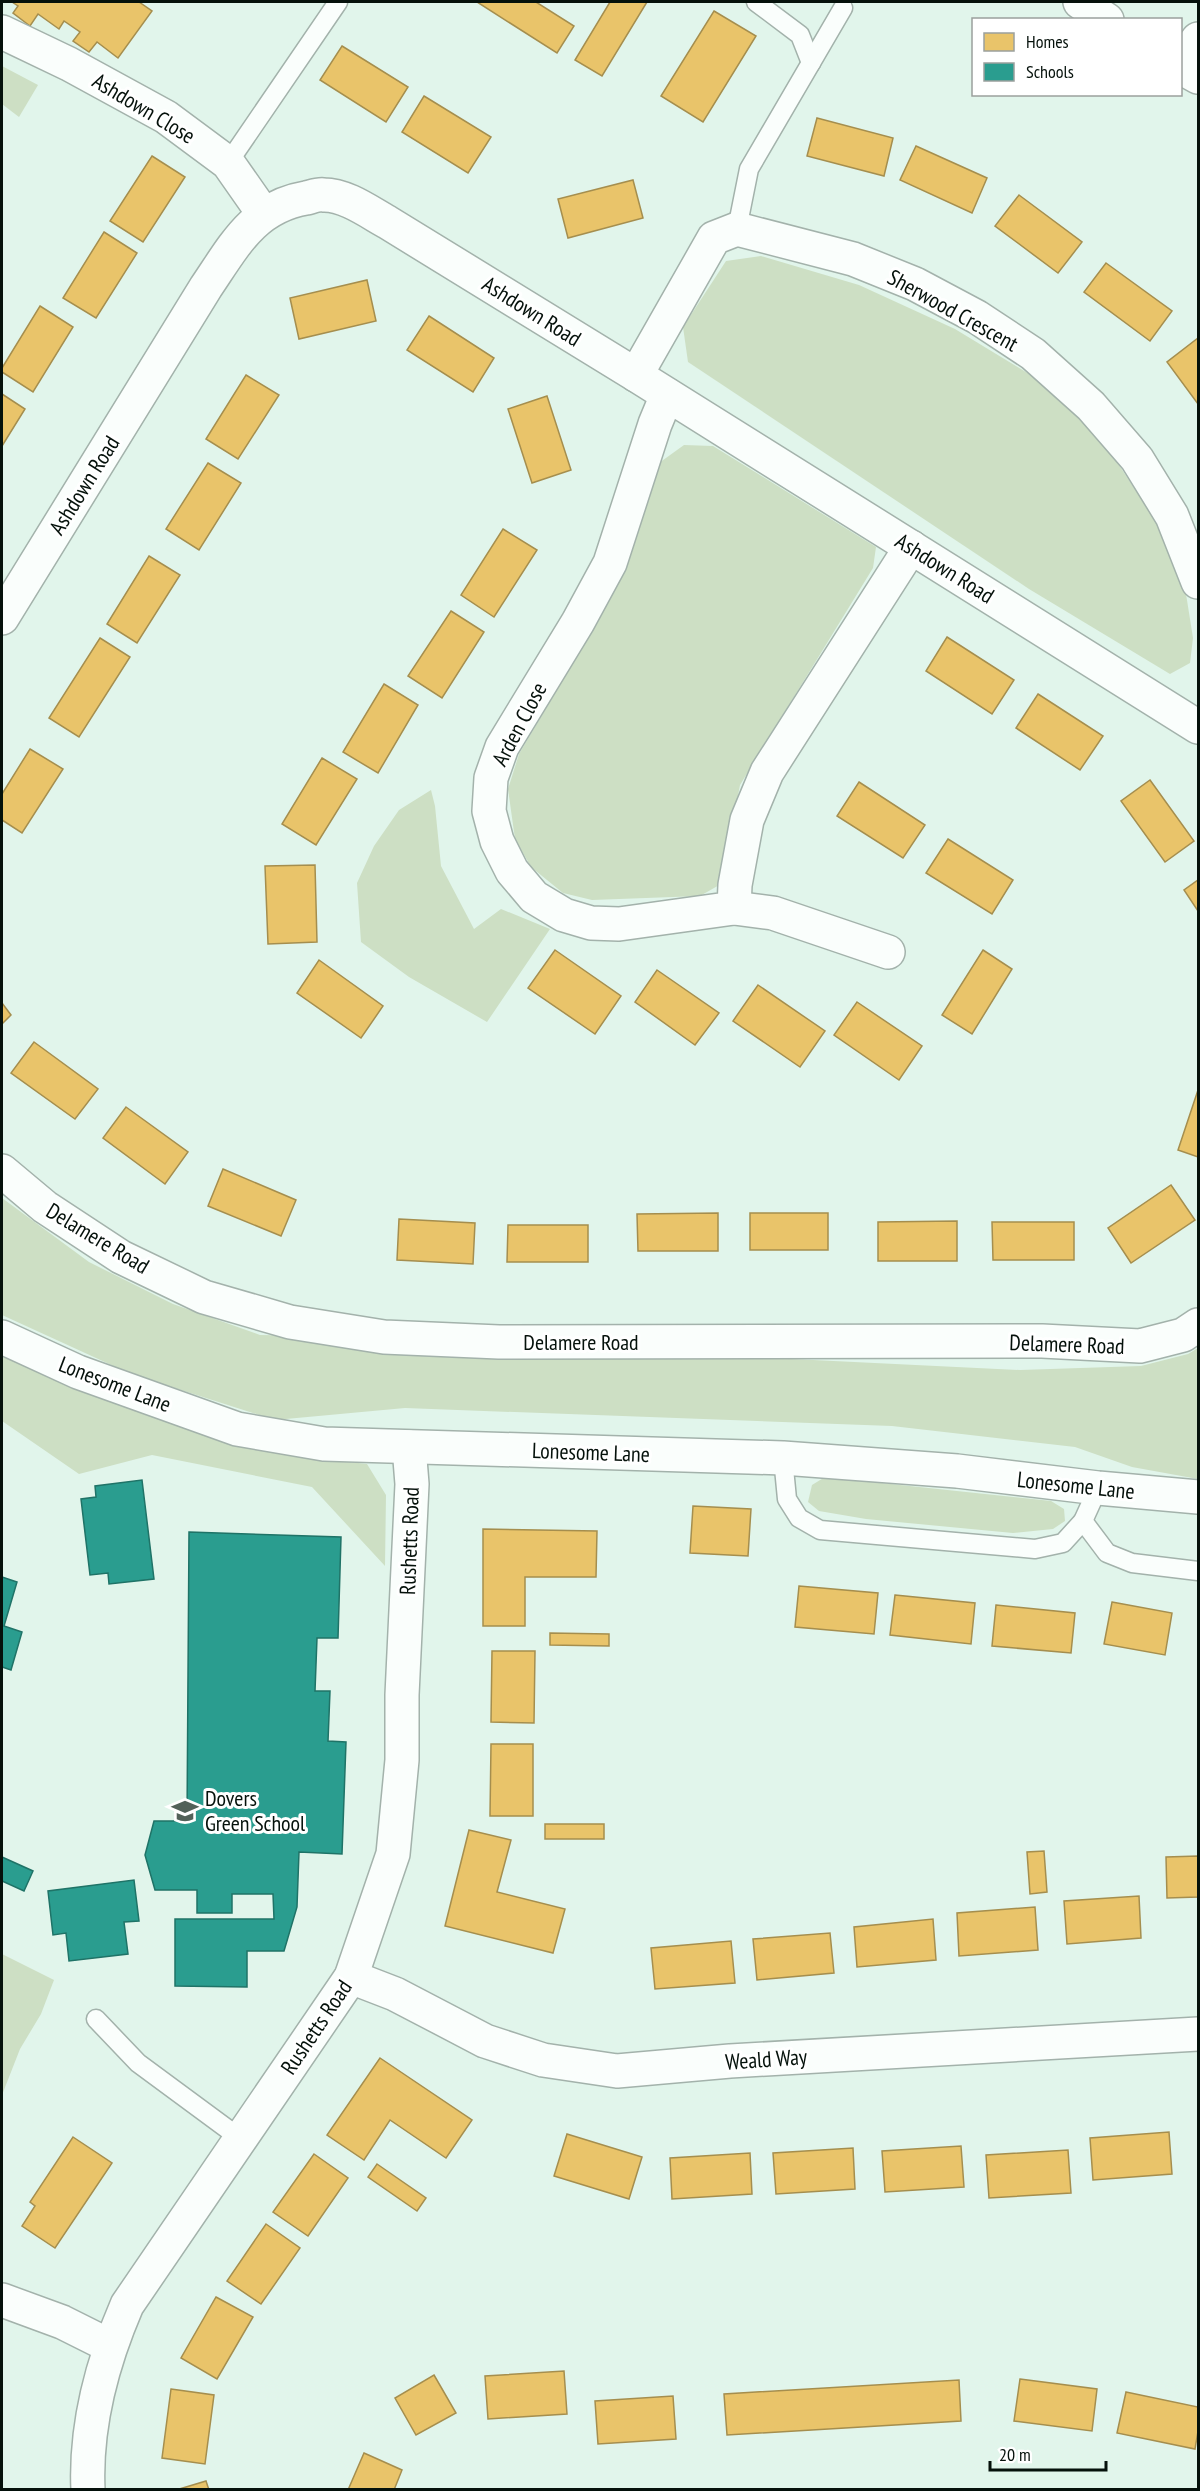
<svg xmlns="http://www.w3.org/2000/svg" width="1200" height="2491" font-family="'PT Sans Narrow',sans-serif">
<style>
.green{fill:#cddfc4}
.homes{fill:#e9c46a;stroke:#a58e4e;stroke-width:1.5}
.schools{fill:#2a9d8f;stroke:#1f7367;stroke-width:1.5}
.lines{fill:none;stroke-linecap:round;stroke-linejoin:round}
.service-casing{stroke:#a3b2ab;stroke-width:21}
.minor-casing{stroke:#a3b2ab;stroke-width:36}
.tertiary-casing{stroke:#a3b2ab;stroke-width:36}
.primary-casing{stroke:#a3b2ab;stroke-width:36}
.service{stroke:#fafefc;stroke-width:18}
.minor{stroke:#fafefc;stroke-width:33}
.tertiary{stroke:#fafefc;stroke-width:33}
.primary{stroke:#fafefc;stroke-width:33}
.labels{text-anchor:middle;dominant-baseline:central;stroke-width:6;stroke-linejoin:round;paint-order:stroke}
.street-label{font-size:22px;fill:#05110b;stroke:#fff}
.poi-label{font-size:22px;fill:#05110b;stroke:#fff;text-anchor:start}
</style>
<rect width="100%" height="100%" fill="#e1f5eb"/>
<g class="green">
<polygon points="2,66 38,85 19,117 2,104"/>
<polygon points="761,256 859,285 955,329 1057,391 1113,456 1154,518 1183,575 1193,638 1190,663 1170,674 1029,589 688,362 683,327 726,261"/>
<polygon points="684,445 713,446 876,547 873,568 740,785 721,884 700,896 592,900 563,893 531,867 515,839 508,789 519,754 603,612 632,550 659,463"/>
<polygon points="431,790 435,806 441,866 474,929 501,909 550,929 487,1022 409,977 361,942 357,883 374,846 399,810"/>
<polygon points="2,1198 89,1262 173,1304 260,1335 317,1336 1020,1370 1141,1366 1188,1354 1198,1348 1198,1479 1132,1467 1075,1447 892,1426 405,1408 275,1420 131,1374 2,1315"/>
<polygon points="2,1357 234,1442 288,1455 367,1464 386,1495 385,1566 312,1487 152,1455 79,1474 2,1421"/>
<polygon points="825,1477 1051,1501 1064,1509 1065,1521 1053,1529 1013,1533 866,1519 819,1511 808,1502 812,1485"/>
<polygon points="2,1954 54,1980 41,2014 20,2049 2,2095"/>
</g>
<g class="homes">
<polygon points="12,2 139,2 152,11 118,58 97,42 89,52 73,41 80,32 64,21 59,29 38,14 30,26 13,13 18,6"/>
<polygon points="477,2 536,2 574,26 557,53"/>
<polygon points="610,2 647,2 602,76 575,60"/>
<polygon points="714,11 756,36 703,122 661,96"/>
<polygon points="342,46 408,87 386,122 320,80"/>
<polygon points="424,96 491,137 468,173 402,132"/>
<polygon points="817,118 893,138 884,176 807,156"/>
<polygon points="916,146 987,178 972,213 900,180"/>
<polygon points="152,156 185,177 143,242 110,221"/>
<polygon points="633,180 643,218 568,238 558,199"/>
<polygon points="1019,195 1082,242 1058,273 995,226"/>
<polygon points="104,232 137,253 96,318 63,298"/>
<polygon points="1106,263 1172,311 1150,341 1084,292"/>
<polygon points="367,280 376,321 299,339 290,298"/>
<polygon points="40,306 73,327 33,392 2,372 2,368"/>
<polygon points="429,316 494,358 473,392 407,350"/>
<polygon points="1198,338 1198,404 1167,362"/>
<polygon points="246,375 279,395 238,459 206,439"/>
<polygon points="2,394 25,409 2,446"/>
<polygon points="547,396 571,470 532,483 508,409"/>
<polygon points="208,463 241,483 199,550 166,529"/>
<polygon points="503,529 537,550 494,617 461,595"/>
<polygon points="149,556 180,575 137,643 107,624"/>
<polygon points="451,611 484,632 442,698 408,676"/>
<polygon points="947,637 1014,680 992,714 926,671"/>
<polygon points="100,638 130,657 79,737 49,718"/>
<polygon points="384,684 418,705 378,773 343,752"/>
<polygon points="1038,694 1103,736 1080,770 1016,728"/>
<polygon points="30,749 63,769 22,833 2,820 2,794"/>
<polygon points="322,758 357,779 316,845 282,824"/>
<polygon points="1150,780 1194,841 1165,862 1121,801"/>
<polygon points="859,782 925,825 903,858 837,816"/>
<polygon points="948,839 1013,880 992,914 926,873"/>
<polygon points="315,865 317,942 268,944 265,866"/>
<polygon points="1198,880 1198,911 1184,890"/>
<polygon points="555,950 621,996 595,1034 528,988"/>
<polygon points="983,950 1012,969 972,1034 942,1015"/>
<polygon points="319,960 383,1006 361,1038 297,993"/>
<polygon points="657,970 719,1013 695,1045 635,1002"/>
<polygon points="758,985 825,1031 800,1067 733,1021"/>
<polygon points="857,1002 922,1046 899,1080 834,1035"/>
<polygon points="2,1003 11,1015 2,1024"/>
<polygon points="34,1042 98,1089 75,1119 11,1073"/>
<polygon points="1198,1090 1198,1157 1178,1150"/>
<polygon points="126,1107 188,1152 165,1184 103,1138"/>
<polygon points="223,1169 296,1200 281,1236 208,1206"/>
<polygon points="1171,1185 1195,1220 1131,1263 1108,1228"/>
<polygon points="718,1213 718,1251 638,1251 637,1214"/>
<rect x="750" y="1213" width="78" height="37"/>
<polygon points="399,1219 475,1223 473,1264 397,1260"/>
<polygon points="957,1221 957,1261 878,1261 878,1222"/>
<polygon points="992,1222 1074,1222 1074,1260 993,1260"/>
<polygon points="508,1225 588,1225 588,1262 507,1262"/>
<polygon points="693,1506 751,1509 748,1556 690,1553"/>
<polygon points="483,1529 597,1531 596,1577 525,1577 525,1626 483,1626"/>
<polygon points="799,1586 878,1593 874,1634 795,1627"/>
<polygon points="895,1595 975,1603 971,1644 890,1635"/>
<polygon points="1112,1602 1172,1613 1165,1655 1104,1644"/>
<polygon points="996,1605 1075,1613 1071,1653 992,1646"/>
<polygon points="550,1633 609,1634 609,1646 550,1645"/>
<polygon points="492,1651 535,1651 534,1723 491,1722"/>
<polygon points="491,1744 533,1744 533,1816 490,1816"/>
<rect x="545" y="1824" width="59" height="15"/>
<polygon points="469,1830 511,1840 497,1892 565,1909 553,1953 445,1926"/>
<polygon points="1044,1851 1047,1892 1030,1894 1027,1852"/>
<polygon points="1198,1856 1198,1897 1167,1898 1166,1857"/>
<polygon points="1139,1896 1141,1938 1067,1944 1064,1901"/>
<polygon points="1035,1907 1038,1950 959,1956 957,1913"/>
<polygon points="933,1919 936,1960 857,1967 854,1927"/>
<polygon points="830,1933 834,1973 757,1980 753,1939"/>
<polygon points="731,1941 735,1983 655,1989 651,1948"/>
<polygon points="380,2058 472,2120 446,2158 390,2120 364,2160 327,2135"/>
<polygon points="1169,2132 1172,2174 1093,2180 1090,2138"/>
<polygon points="567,2134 642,2157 629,2199 554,2176"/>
<polygon points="73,2137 112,2163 55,2248 22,2226 35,2206 30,2202"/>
<polygon points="961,2146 964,2187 885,2192 882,2151"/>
<polygon points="853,2148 855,2189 776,2194 773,2153"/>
<polygon points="1068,2150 1071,2193 989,2198 986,2155"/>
<polygon points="750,2153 752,2194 672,2199 670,2158"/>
<polygon points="314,2154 348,2178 308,2236 273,2212"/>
<polygon points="377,2164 426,2198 417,2211 368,2177"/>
<polygon points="266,2224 300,2248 261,2304 227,2281"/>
<polygon points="216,2297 253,2317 217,2379 181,2358"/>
<polygon points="564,2371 567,2414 488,2419 485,2376"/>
<polygon points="434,2375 456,2413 416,2435 395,2398"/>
<polygon points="1020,2379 1097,2389 1092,2431 1014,2421"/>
<polygon points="959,2380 961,2421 727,2435 724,2394"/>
<polygon points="171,2389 214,2395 205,2464 162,2458"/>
<polygon points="1126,2392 1198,2407 1198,2431 1195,2449 1117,2433"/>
<polygon points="673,2396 676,2439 598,2444 595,2401"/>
<polygon points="364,2453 402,2470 394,2490 348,2490"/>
<polygon points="206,2481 209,2490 176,2490"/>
</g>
<g class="schools">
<polygon points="142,1480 154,1579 109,1584 108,1573 90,1575 81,1499 96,1497 95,1486"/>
<polygon points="189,1532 341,1537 338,1638 317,1638 315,1691 330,1691 328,1741 346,1742 342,1854 299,1852 297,1907 284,1951 247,1951 247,1987 175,1986 175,1919 274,1919 273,1894 232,1894 232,1913 197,1913 197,1890 155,1890 145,1855 154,1821 187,1821"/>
<polygon points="2,1577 17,1582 4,1626 22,1632 11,1670 2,1667"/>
<polygon points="2,1857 33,1871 24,1891 2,1881"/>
<polygon points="134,1880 139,1921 124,1922 128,1954 69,1961 66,1933 53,1935 48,1891"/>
</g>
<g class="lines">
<g class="service-casing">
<g id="service">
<polyline points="756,2 800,35 811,63"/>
<polyline points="228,163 338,2"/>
<polyline points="737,229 749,169 843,8"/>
<polyline points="783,1458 787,1499 799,1518 820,1530 1035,1549 1063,1543 1083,1521 1098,1488"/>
<polyline points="1083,1521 1107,1553 1132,1563 1198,1571"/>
<polyline points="96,2019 138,2063 241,2139"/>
</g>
</g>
<g class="minor-casing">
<g id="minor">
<polyline points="2,32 69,64 166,117 228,163 263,213"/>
<polyline points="636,375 714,238 737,229 853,259 915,284 977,317 1033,354 1091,406 1137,459 1172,516 1198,582"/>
<polyline points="667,395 655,424 610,563 578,622 502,747 491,778 489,811 497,841 512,871 534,897 564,915 591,923 619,924 734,908 735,885 747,820 767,772 911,547"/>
<path d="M 2,618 L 206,287 C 234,246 253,207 306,198 C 311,197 318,194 324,195 C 346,195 369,212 387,222 L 636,375 L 1198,727"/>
<polyline points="734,908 773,913 888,952"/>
<polyline points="2,1171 45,1207 121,1257 204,1297 290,1322 384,1337 499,1342 1042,1341 1140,1346 1183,1335 1198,1325"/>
<polyline points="351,1977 395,1994 485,2041 543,2060 617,2071 730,2061 1198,2034"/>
<polyline points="2,2300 62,2322 110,2346"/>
<path d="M 88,2490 C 85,2425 102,2363 127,2305 L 351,1977 L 393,1854 L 402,1760 L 402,1695 L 412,1484 L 409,1447"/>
</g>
</g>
<g class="tertiary-casing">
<g id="tertiary">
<polyline points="1180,64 1198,39"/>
<polyline points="2,1337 78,1372 237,1429 324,1444 783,1458 957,1471 1098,1488 1198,1497"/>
</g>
</g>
<g class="primary-casing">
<g id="primary">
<polyline points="1080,2 1107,20"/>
<polyline points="1180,67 1198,77"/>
</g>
</g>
<use href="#service" class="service"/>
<use href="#minor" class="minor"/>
<use href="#tertiary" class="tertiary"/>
<use href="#primary" class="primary"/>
</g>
<defs>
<g id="school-bare" transform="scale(2.07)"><path d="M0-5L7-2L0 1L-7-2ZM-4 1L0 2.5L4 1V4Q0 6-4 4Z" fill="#526159" stroke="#fff" stroke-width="2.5" paint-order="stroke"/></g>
</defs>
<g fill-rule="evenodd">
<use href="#school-bare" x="185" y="1811"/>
</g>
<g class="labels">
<g class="street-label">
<text transform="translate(144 108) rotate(31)">Ashdown Close</text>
<text transform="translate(953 310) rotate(29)">Sherwood Crescent</text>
<text transform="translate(532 311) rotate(32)">Ashdown Road</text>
<text transform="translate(84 485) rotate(-58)">Ashdown Road</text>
<text transform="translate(945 568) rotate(32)">Ashdown Road</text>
<text transform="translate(519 724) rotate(-62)">Arden Close</text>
<text transform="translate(98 1238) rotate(31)">Delamere Road</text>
<text x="581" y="1342">Delamere Road</text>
<text transform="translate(1067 1344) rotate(2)">Delamere Road</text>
<text transform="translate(115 1384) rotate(21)">Lonesome Lane</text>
<text transform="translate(591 1452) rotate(2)">Lonesome Lane</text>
<text transform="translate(1076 1485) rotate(6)">Lonesome Lane</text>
<text transform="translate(409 1541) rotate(-88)">Rushetts Road</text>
<text transform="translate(316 2027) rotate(-56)">Rushetts Road</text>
<text transform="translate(766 2059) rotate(-4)">Weald Way</text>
</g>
<g class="poi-label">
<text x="205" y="1798">Dovers<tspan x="205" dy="25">Green School</tspan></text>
</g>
</g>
<rect width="1200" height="2491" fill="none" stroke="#05110b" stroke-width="6"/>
<rect x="972" y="18" width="210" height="78" fill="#ffffff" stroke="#9ba09d" stroke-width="1.5"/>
<rect x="984" y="33" width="30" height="18" fill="#e9c46a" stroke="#9ba09d" stroke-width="1.5"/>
<text x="1026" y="48" font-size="18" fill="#05110b">Homes</text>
<rect x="984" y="63" width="30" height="18" fill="#2a9d8f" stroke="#9ba09d" stroke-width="1.5"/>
<text x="1026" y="78" font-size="18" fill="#05110b">Schools</text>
<path d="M990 2461v9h116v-9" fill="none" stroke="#05110b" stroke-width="3"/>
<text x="999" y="2461" font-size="18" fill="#05110b" stroke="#ffffff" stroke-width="4.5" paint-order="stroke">20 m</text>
</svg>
